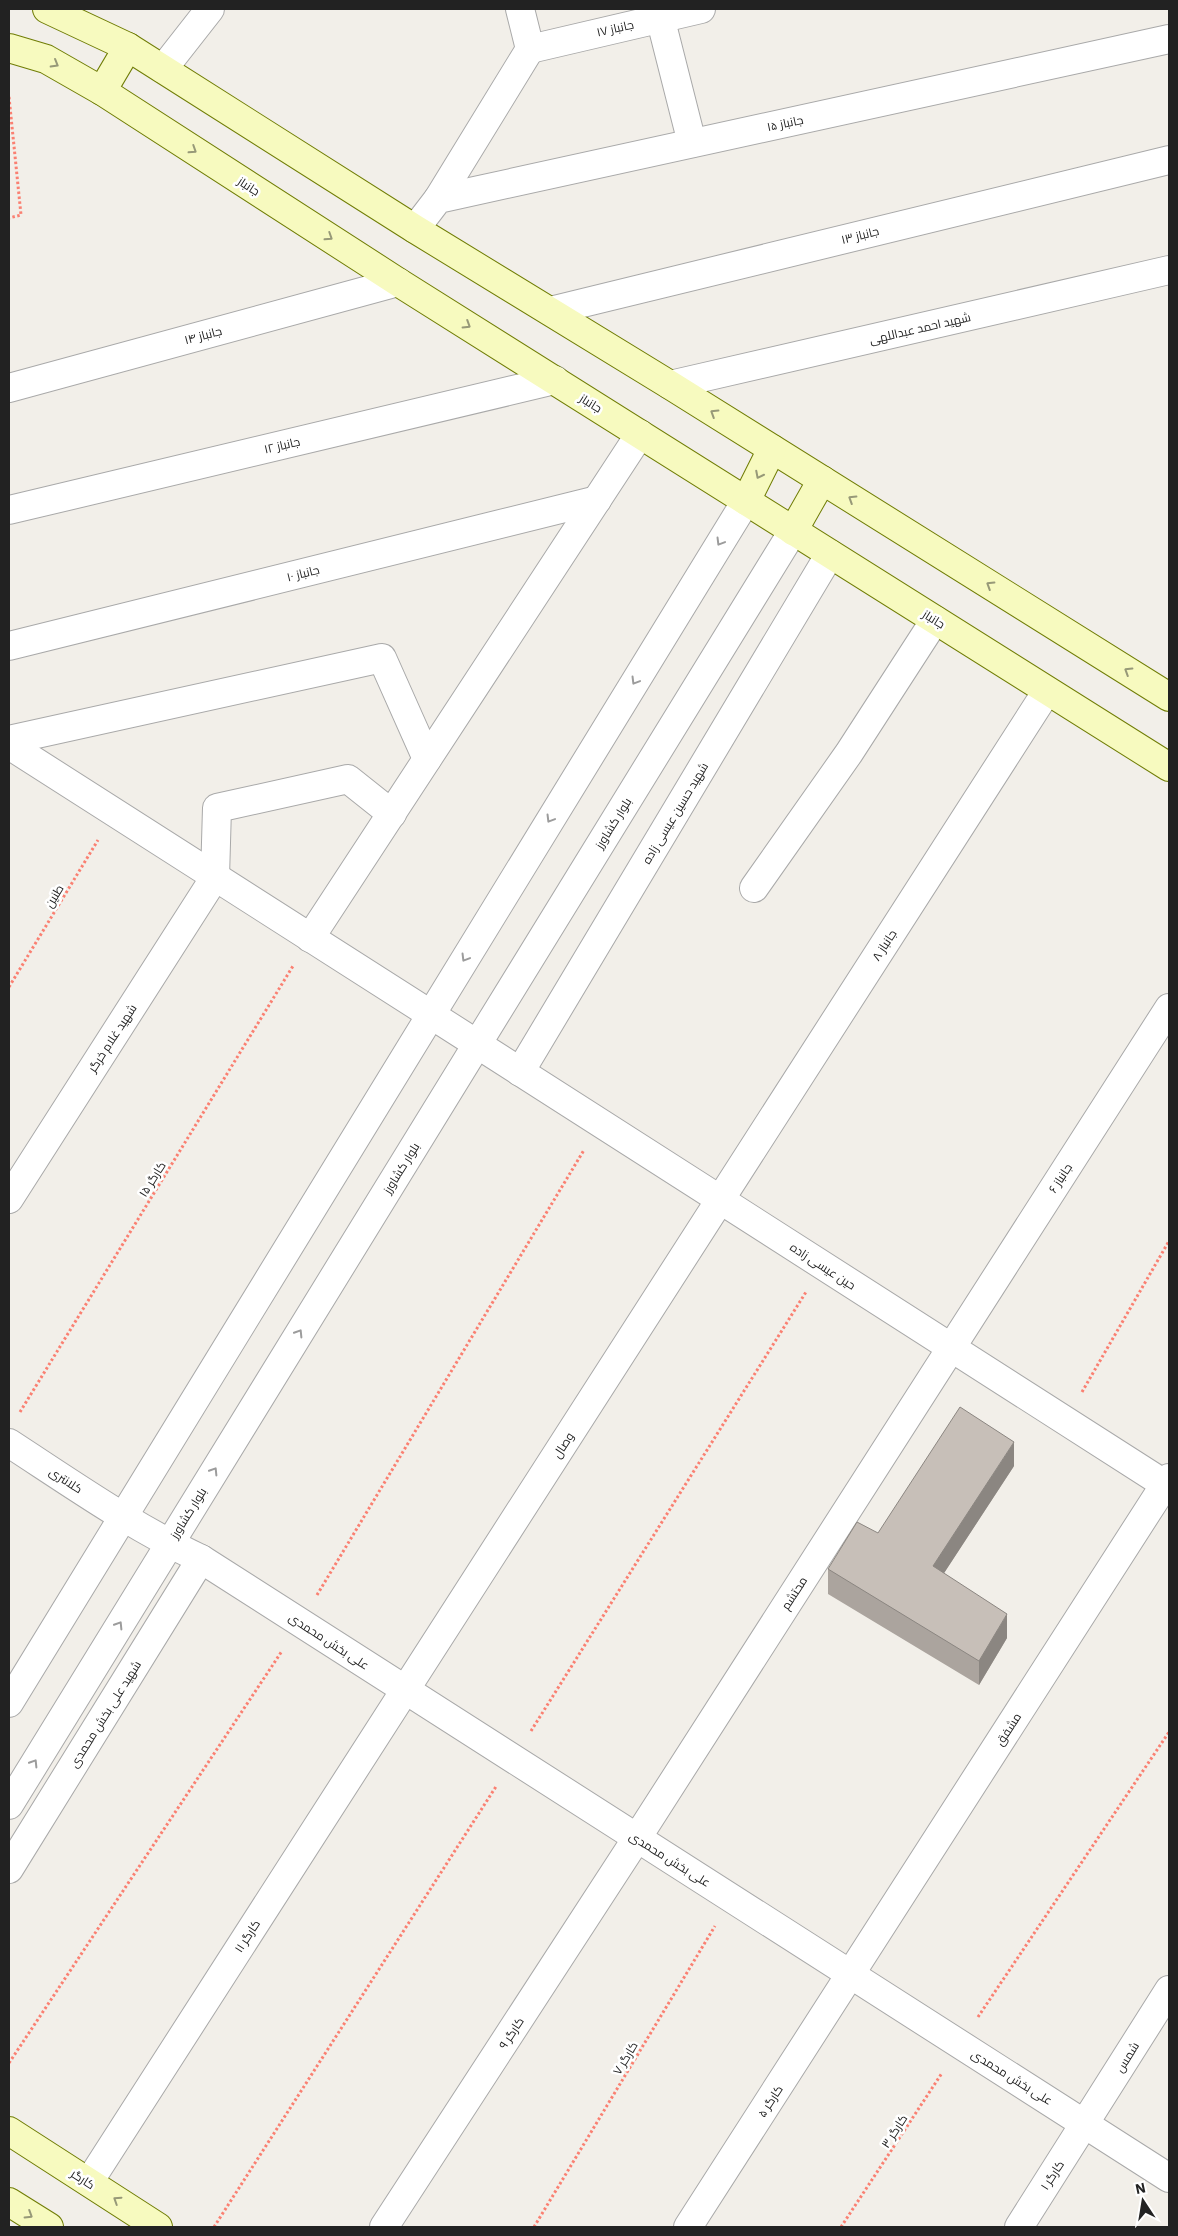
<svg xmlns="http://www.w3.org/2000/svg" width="1178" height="2236" font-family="'IBM Plex Sans',Cairo,sans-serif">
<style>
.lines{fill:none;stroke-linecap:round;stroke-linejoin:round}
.minor-casing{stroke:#a9a9a9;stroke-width:30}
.tertiary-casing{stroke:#a9a9a9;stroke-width:30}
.secondary-casing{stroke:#707d05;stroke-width:30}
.path{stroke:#fa8072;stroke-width:3;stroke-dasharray:2.5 2.5;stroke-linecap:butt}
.minor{stroke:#fff;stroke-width:28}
.tertiary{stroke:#fff;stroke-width:28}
.secondary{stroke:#f7fabf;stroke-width:28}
.wall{fill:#aba49e}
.shaded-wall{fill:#8b8681}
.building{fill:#c7bfb8;stroke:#8b8681}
.oneway{stroke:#979978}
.oneway2{stroke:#9c9c9c}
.labels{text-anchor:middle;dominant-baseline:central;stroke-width:5;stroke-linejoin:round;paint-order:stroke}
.street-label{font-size:12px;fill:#222;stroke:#fff}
</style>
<rect width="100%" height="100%" fill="#f2efe9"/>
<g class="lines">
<g class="minor-casing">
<g id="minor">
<polyline points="658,9 692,143"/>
<polyline points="530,49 701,9"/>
<polyline points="163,69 210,9"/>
<polyline points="438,199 530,49 520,9"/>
<polyline points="415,229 438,199 1169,39"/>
<polyline points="550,311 1169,160"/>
<polyline points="670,385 1169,270"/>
<polyline points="9,388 398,282"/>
<polyline points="9,510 555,380"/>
<polyline points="9,646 597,500"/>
<polyline points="9,740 382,658 427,759"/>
<polyline points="754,888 849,753 935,620"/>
<polyline points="310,938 640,434"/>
<polyline points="477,1044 1169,1487"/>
<polyline points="520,1072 830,554"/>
<polyline points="9,1199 215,877 217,808 348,779 392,814"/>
<polyline points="9,1869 201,1559"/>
<polyline points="89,2182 1047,691"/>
<polyline points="384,2227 637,1838 1169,1008"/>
<polyline points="688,2227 1169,1478"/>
<polyline points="1019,2227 1169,1990"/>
</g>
</g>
<g class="tertiary-casing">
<g id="tertiary">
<polyline points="9,745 477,1044"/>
<path d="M 9,1443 C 72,1484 133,1527 201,1559 L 1169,2178"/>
<polyline points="9,1703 746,501"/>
<polyline points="9,1805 793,531"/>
</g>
</g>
<g class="secondary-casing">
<g id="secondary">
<polyline points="47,9 128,47 415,229 670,385 1169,697"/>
<polyline points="9,48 46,59 102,91 398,282 1169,767"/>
<polyline points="102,91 128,47"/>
<polyline points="746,501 772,449"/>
<polyline points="793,531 822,480"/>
<polyline points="9,2131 158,2227"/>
<polyline points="9,2202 49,2227"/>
</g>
</g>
<g class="path">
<polyline points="9,97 21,215 9,218"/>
<polyline points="9,987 98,840"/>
<polyline points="1082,1392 1169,1241"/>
<polyline points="20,1412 293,966"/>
<polyline points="317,1595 584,1150"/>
<polyline points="531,1731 806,1292"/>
<polyline points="978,2017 1169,1732"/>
<polyline points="9,2063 282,1651"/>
<polyline points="214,2227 497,1785"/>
<polyline points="534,2227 715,1926"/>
<polyline points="841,2227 942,2073"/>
</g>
<use href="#minor" class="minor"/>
<use href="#tertiary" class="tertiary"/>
<use href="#secondary" class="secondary"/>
</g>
<polygon class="wall" points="1014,1466 944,1573 1007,1638 979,1685 828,1594 828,1569 878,1533"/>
<g class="shaded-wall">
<polygon points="1014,1442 1014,1466 933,1590 933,1566"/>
<polygon points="1007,1614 1007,1638 979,1685 979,1661"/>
</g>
<polygon class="building" points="960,1407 1014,1442 933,1566 1007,1614 979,1661 828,1569 857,1522 878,1533"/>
<defs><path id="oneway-chevron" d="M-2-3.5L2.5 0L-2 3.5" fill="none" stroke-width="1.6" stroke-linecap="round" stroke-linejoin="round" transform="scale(1.25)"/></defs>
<g class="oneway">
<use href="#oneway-chevron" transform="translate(55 64) rotate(30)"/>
<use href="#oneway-chevron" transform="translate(193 150) rotate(33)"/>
<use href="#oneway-chevron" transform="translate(329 237) rotate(33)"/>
<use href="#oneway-chevron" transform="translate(467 325) rotate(32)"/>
<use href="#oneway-chevron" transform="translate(714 413) rotate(-148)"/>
<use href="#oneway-chevron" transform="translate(759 475) rotate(117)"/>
<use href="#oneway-chevron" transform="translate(852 499) rotate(-148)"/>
<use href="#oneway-chevron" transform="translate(990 585) rotate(-148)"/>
<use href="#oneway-chevron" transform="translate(1128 671) rotate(-148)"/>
<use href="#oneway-chevron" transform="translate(117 2200) rotate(-147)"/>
<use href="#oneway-chevron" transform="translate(29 2215) rotate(32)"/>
</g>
<g class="oneway2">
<use href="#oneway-chevron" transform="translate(720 542) rotate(121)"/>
<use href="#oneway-chevron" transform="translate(635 681) rotate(121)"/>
<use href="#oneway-chevron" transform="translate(550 819) rotate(121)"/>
<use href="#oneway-chevron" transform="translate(465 958) rotate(121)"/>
<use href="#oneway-chevron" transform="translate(299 1333) rotate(-58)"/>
<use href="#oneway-chevron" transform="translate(214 1471) rotate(-58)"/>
<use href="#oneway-chevron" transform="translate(119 1625) rotate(-58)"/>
<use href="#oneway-chevron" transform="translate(34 1763) rotate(-58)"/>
</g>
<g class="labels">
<g class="street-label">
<text transform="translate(615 28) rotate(-13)">جانباز ۱۷</text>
<text transform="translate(785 123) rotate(-12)">جانباز ۱۵</text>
<text transform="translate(249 186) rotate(33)">جانباز</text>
<text transform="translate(860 235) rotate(-14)">جانباز ۱۳</text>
<text transform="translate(920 328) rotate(-13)">شهید احمد عبداللهی</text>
<text transform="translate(203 335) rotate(-15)">جانباز ۱۴</text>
<text transform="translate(591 403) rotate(32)">جانباز</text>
<text transform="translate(282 445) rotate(-13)">جانباز ۱۲</text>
<text transform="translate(303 573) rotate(-14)">جانباز ۱۰</text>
<text transform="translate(934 619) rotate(32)">جانباز</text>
<text transform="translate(675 813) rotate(-59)">شهید حسین عیسی زاده</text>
<text transform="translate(613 823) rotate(-58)">بلوار کشاورز</text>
<text transform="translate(54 896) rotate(-59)">طنین</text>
<text transform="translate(884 945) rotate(-57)">جانباز ۸</text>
<text transform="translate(112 1038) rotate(-57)">شهید غلام خرگر</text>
<text transform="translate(401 1168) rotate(-58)">بلوار کشاورز</text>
<text transform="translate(1060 1178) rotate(-57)">جانباز ۶</text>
<text transform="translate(152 1179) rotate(-58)">کارگر ۱۵</text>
<text transform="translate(823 1266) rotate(33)">حین عیسی زاده</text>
<text transform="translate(563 1445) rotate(-57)">وصال</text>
<text transform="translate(66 1480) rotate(33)">کلانتری</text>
<text transform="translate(188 1513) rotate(-58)">بلوار کشاورز</text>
<text transform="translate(794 1593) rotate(-57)">محتشم</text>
<text transform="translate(329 1641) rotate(33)">علی بخش محمدی</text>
<text transform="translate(105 1714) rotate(-58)">شهید علی بخش محمدی</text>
<text transform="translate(1008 1729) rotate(-57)">مشفق</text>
<text transform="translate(670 1859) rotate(32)">علی بخش محمدی</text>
<text transform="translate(247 1936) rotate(-57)">کارگر ۱۱</text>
<text transform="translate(511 2033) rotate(-57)">کارگر ۹</text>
<text transform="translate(1127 2057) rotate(-58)">شمس</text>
<text transform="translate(625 2058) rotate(-59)">کارگر ۷</text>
<text transform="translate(1012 2077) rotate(32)">علی بخش محمدی</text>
<text transform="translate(770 2101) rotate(-57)">کارگر ۵</text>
<text transform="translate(894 2131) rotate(-57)">کارگر ۳</text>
<text transform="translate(1052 2175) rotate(-57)">کارگر ۱</text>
<text transform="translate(83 2179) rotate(33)">کارگر</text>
</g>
</g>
<rect width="1178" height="2236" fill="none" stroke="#222222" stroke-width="20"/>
<g transform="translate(1143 2201) rotate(348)" stroke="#ffffff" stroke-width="4" paint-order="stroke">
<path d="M0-4L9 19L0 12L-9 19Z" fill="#222222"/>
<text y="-8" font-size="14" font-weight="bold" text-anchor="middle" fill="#222222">N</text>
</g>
</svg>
